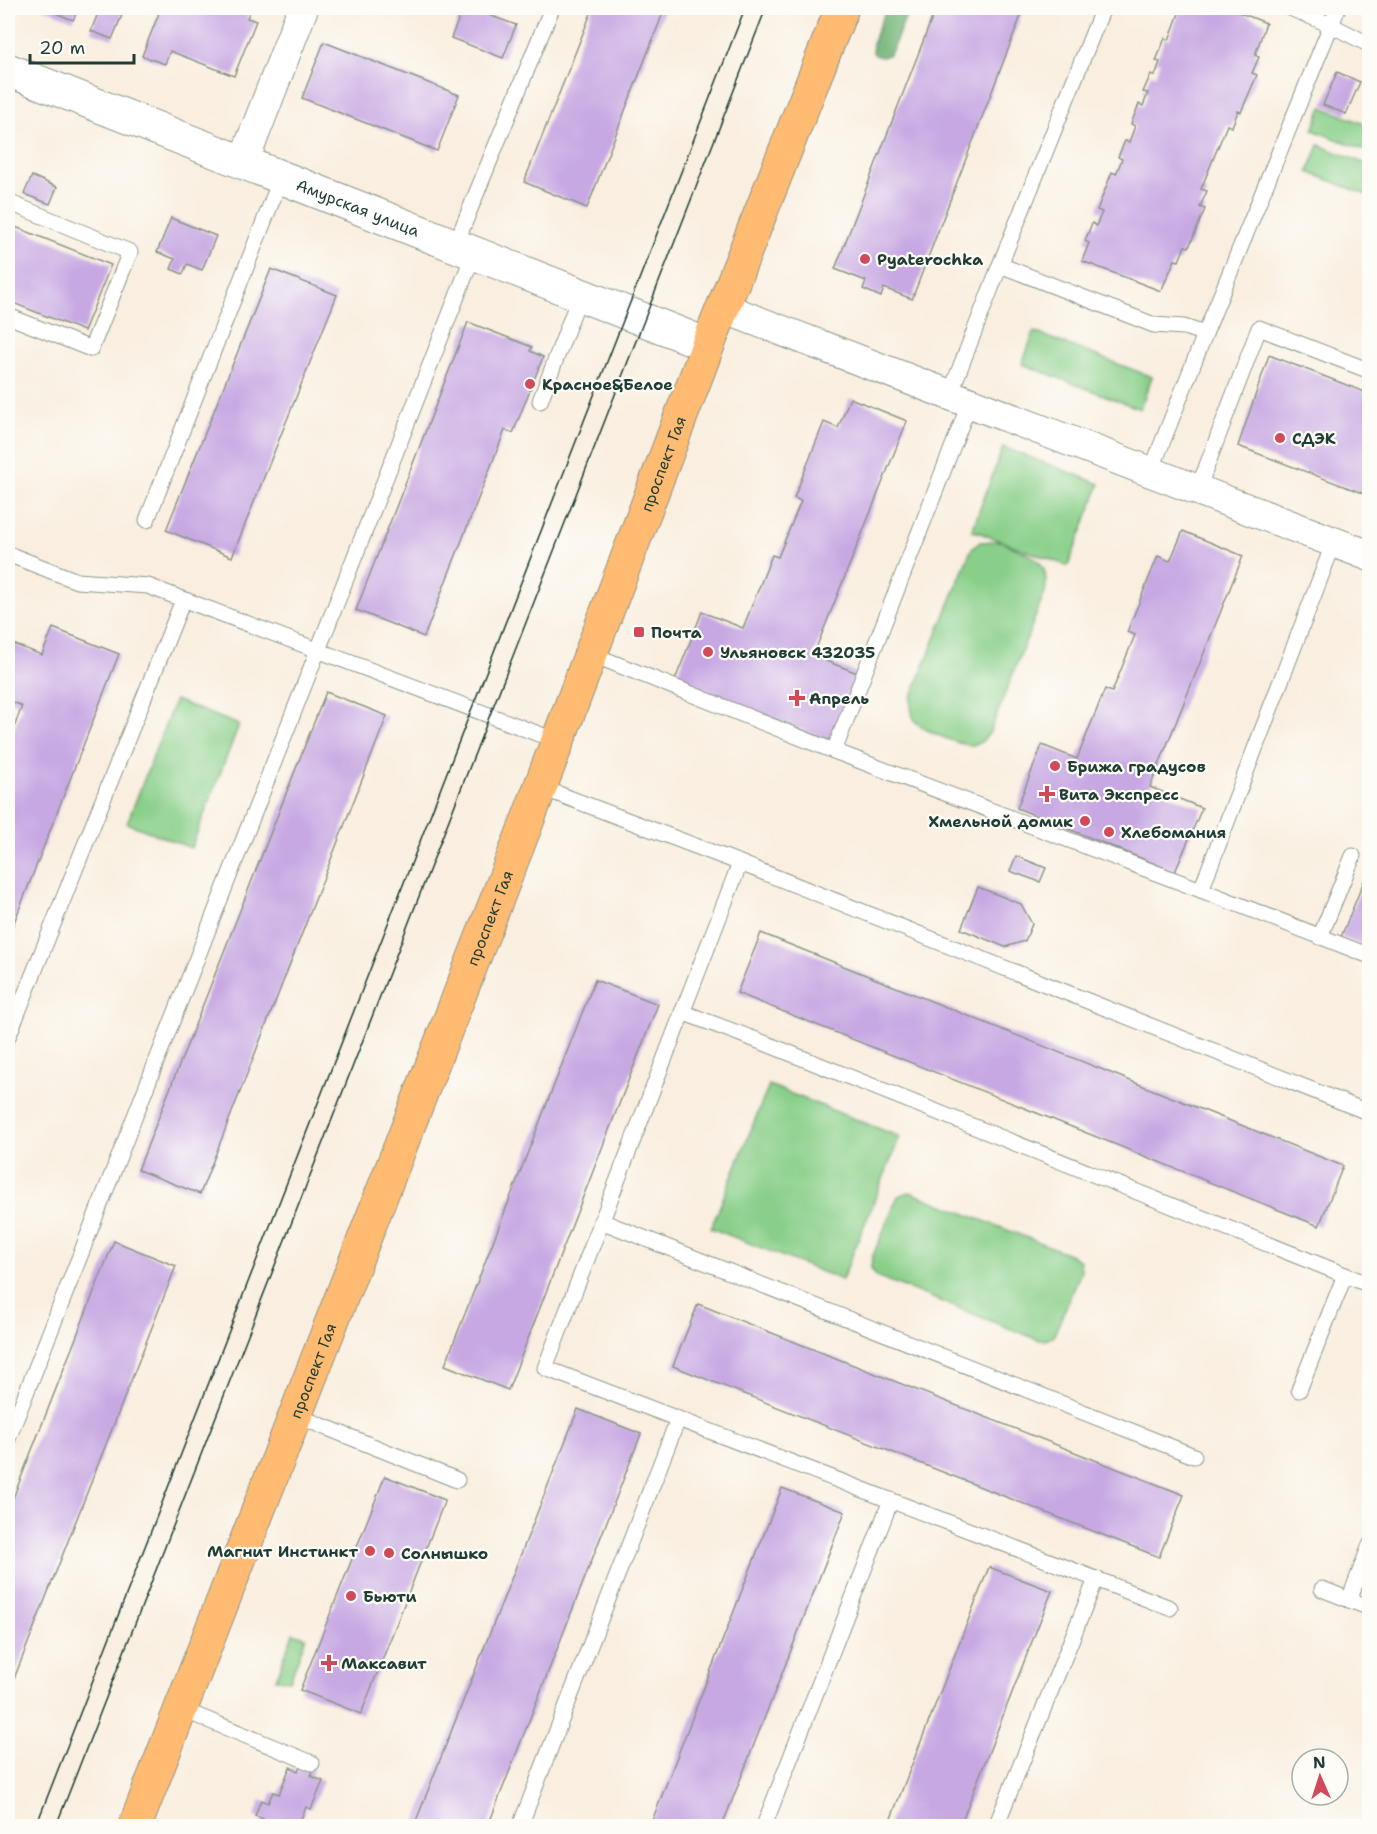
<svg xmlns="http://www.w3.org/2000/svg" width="1377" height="1834" font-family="'Shantell Sans',sans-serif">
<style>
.green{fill:#89cf89;stroke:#54865e;stroke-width:1.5}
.forest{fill:#6eb275;stroke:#467854;stroke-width:1.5}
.building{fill:#c7a8e3}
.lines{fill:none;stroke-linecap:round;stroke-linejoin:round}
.service-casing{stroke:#8c968a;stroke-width:17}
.minor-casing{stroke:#8c968a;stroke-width:32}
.tertiary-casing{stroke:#8c968a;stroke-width:35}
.primary-casing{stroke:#8c968a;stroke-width:35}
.service{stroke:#fff;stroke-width:15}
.minor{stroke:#fff;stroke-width:30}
.tertiary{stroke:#fff;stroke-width:33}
.primary{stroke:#ffbb71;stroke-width:33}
.tram{stroke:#1f3d34;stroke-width:1.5}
.poi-dot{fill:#d1495b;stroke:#fdfcf7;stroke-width:2}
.labels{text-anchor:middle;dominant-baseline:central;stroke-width:4.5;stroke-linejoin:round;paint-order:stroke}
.street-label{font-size:16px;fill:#1f3d34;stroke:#fdfcf7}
.poi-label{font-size:16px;font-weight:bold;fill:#1f3d34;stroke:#fdfcf7;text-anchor:start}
</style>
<rect width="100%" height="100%" fill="#fdfcf7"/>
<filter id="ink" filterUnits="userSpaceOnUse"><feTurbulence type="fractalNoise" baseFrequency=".0167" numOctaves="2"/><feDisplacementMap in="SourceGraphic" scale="12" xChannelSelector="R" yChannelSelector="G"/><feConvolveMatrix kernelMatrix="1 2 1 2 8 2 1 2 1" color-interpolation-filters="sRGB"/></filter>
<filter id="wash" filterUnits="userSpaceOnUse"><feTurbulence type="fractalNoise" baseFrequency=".008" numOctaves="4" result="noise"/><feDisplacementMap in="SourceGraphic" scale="24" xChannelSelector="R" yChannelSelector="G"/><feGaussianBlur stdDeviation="1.35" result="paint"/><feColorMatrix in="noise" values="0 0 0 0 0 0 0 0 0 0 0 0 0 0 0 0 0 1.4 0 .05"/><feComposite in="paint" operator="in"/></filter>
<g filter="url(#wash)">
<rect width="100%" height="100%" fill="#f9eedf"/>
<g class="green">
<polygon points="1322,107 1369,126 1369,152 1313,130"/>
<polygon points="1319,145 1369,165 1369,196 1308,172"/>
<polygon points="1034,332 1152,377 1140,409 1022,364"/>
<path d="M 1003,447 L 1100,484 L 1068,566 L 1001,541 C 1027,556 1051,555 1045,592 L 990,732 C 985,739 981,744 972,745 C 961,746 922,730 915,721 C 911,714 911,707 911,698 L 971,550 L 980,542 L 1001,541 L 972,530 Z"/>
<polygon points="175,700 239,725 191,848 127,823"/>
<polygon points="769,1085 900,1137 842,1280 711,1228"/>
<polygon points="910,1192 1069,1254 1080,1261 1081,1272 1053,1337 1045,1340 1039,1340 876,1276 871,1268 872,1258 898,1196"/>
<polygon points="293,1633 306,1637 290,1680 276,1679"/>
</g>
<path class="forest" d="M 887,8 L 909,8 L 892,50 L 888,55 L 883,57 C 881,57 876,56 874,54 C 868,47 883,16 887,8 Z"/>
<g id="blocks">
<g class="building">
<polygon points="42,8 79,8 73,20"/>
<polygon points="100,8 125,8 112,39 91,31"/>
<polygon points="161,8 251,8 247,18 256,21 234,76 170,51 165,64 142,56"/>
<polygon points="463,8 470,8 516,25 503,58 451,38"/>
<polygon points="593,8 665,8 587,208 524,182"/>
<polygon points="936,8 1024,8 912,299 884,288 881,297 863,289 866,281 835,269"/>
<polygon points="1181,8 1228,8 1266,23 1255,55 1259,57 1252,73 1257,75 1241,112 1238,111 1232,127 1227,125 1201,189 1207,191 1200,207 1205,209 1189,247 1185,246 1179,261 1175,260 1161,291 1082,261 1089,243 1085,241 1092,223 1096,226 1102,212 1097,210 1112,172 1116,174 1122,159 1118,157 1125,141 1129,142 1135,126 1131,124 1139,104 1143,106 1148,93 1143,92 1151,74 1155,76 1160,62 1156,61 1165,38 1169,40"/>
<polygon points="324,42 459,95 437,151 302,98"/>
<polygon points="1337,72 1360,82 1346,114 1323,105"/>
<polygon points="32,176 57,187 50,204 24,194"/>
<polygon points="171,218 216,236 202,270 187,264 183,274 171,269 175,259 157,252"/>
<polygon points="8,224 111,265 84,331 8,301"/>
<polygon points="271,269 337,295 232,557 166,530"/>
<polygon points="468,322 532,347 530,351 543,357 513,433 505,430 424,637 356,610"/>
<polygon points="1269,355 1370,394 1370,496 1238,446"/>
<polygon points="850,398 907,421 813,656 860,674 833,742 675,680 702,612 743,628 772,555 778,557 801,501 794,498 824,422 838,428"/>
<polygon points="1183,531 1243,556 1150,787 1202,808 1175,872 1017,808 1042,745 1077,759 1105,689 1112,692 1135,635 1127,632 1158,556 1170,561"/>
<polygon points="53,628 119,654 8,938 8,744 22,706 8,700 8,642 42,655"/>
<polygon points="326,692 387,716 200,1194 138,1170"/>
<polygon points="1016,856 1046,868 1040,882 1010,871"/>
<polygon points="1370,866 1370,949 1341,937"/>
<polygon points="978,887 1021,904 1032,924 1025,941 1005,947 961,929"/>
<polygon points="761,933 1343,1166 1319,1226 737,993"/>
<polygon points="595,980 658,1004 508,1390 445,1365"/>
<polygon points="114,1241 176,1266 8,1694 8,1511"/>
<polygon points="698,1304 1184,1495 1159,1557 673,1366"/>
<polygon points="578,1409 641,1434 488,1826 414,1826"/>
<polygon points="385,1476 445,1500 361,1714 300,1690"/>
<polygon points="782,1488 845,1512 788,1658 722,1826 650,1826"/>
<polygon points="989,1567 1052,1591 1031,1644 960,1826 888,1826"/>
<polygon points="301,1764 313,1769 311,1776 323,1781 311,1809 306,1807 298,1826 260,1826 263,1819 255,1816 261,1800 268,1803 273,1792 279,1794 290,1767 298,1771"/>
</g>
</g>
</g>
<g filter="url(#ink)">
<use href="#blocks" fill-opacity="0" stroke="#8c968a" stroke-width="1.5"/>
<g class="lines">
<g class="service-casing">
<g id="service">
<polyline points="1103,8 1000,265 1154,325 1184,327 1205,334 1151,471"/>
<polyline points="1290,8 1331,25 1370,45"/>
<polyline points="8,202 130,252 91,349 8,316"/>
<polyline points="455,246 552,8"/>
<polyline points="1205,334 1338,8"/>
<polyline points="950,394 1000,265"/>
<polyline points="540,401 580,295"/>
<polyline points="1198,489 1259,328 1370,371"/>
<polyline points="147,520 281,178"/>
<polyline points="8,554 77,581 148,586 557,741"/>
<polyline points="591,654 834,751 1201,890 1370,956"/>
<polyline points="834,751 970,402"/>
<polyline points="540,787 740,863 1370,1113"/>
<polyline points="740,863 545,1368 1096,1579 996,1826"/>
<polyline points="1201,890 1334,542"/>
<polyline points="1320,937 1353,856"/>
<polyline points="682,1012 772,1046 1370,1285"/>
<polyline points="8,1037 183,600"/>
<polyline points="601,1221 1194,1456"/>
<polyline points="1299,1390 1345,1275"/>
<polyline points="295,1415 457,1480"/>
<polyline points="8,1439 474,253"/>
<polyline points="1096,1579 1170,1608"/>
<polyline points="1322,1589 1370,1608"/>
<polyline points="1349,1600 1370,1545"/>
<polyline points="181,1709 312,1763"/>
<polyline points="520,1826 678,1419"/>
<polyline points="764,1826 891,1500"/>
</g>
</g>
<g class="minor-casing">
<g id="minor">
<polyline points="243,163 303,8"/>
<polyline points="723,308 1370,556"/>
</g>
</g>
<g class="tertiary-casing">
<g id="tertiary">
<path id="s1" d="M 8,70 L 708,345"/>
</g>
</g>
<g class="primary-casing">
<g id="primary">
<path id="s2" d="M 135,1826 L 527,822 L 708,345 L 842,8"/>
</g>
</g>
<use href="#service" class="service"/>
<use href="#minor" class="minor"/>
<use href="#tertiary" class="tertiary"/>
<use href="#primary" class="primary"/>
<g class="tram">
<polyline points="36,1826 745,8"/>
<polyline points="56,1826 766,8"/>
</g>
</g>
</g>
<g class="poi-dot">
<circle cx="865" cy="259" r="6"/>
<circle cx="530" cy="384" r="6"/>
<circle cx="1280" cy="438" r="6"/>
<rect x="633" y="626" width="12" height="12" rx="3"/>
<circle cx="708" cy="652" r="6"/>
<path d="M794 689h6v6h6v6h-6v6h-6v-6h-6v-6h6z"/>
<circle cx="1055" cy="766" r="6"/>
<path d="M1044 785h6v6h6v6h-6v6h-6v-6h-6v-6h6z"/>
<circle cx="1085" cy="821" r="6"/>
<circle cx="1109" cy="832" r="6"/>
<circle cx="370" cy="1551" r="6"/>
<circle cx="389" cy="1553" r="6"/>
<circle cx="351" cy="1596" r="6"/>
<path d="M326 1654h6v6h6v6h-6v6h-6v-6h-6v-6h6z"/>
</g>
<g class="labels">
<g class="street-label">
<text stroke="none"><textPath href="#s1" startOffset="376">Амурская улица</textPath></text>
<text stroke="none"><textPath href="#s2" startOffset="1461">проспект Гая</textPath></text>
<text stroke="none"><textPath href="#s2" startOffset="975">проспект Гая</textPath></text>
<text stroke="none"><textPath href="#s2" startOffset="489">проспект Гая</textPath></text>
</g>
<g class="poi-label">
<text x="877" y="259">Pyaterochka</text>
<text x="542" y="384">Красное&amp;Белое</text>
<text x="1292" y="438">СДЭК</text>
<text x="651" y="632">Почта</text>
<text x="720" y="652">Ульяновск 432035</text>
<text x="809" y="698">Апрель</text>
<text x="1067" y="766">Брижа градусов</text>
<text x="1059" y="794">Вита Экспресс</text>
<text x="1073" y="821" text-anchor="end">Хмельной домик</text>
<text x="1121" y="832">Хлебомания</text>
<text x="358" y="1551" text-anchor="end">Магнит Инстинкт</text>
<text x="401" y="1553">Солнышко</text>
<text x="363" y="1596">Бьюти</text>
<text x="341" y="1663">Максавит</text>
</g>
</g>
<rect width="1377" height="1834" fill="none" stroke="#fdfcf7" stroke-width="30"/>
<g transform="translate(1320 1777) rotate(357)"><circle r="28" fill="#fdfcf7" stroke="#a4b0a9" stroke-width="1.5"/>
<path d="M0-4.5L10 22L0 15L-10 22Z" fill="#d1495b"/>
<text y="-9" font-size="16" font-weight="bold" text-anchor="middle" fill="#1f3d34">N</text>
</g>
<path d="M30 54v9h104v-9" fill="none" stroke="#1f3d34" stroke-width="3"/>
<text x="39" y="54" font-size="18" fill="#1f3d34" stroke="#fdfcf7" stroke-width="4.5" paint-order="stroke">20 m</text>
</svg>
